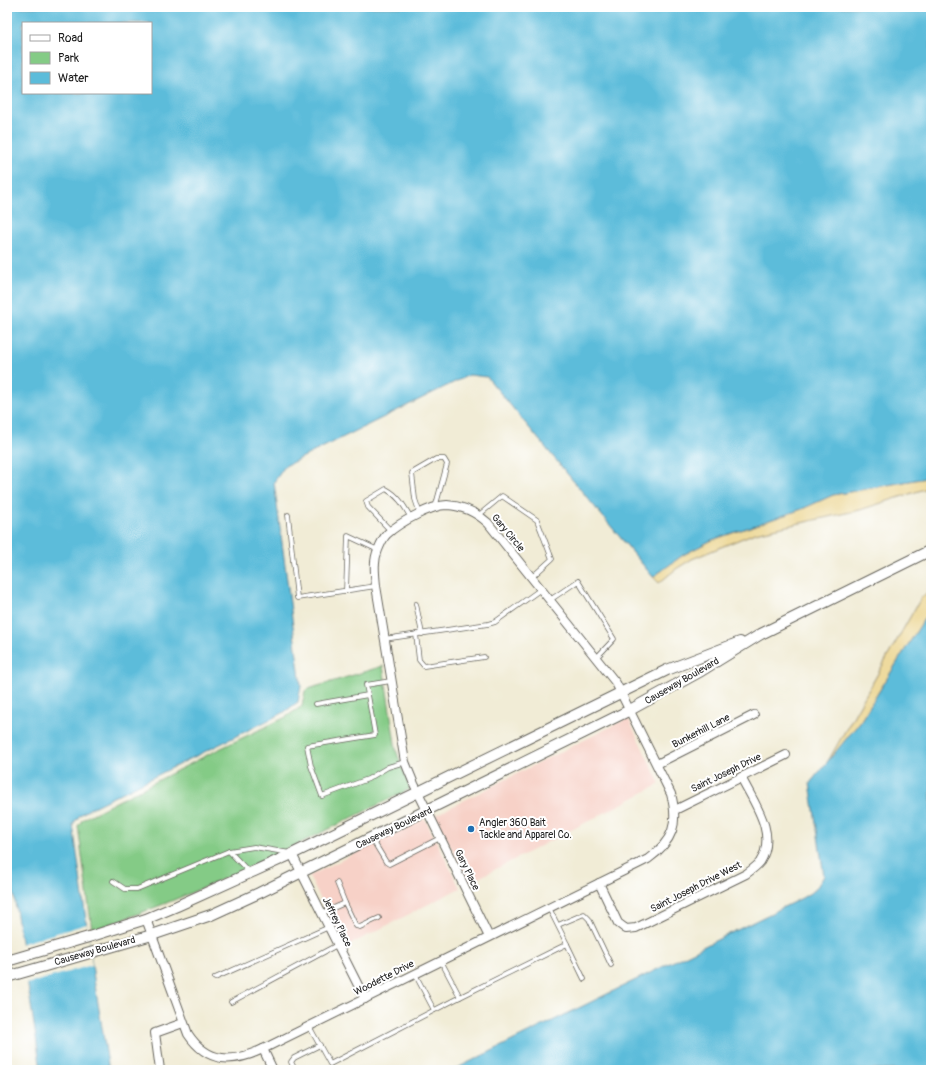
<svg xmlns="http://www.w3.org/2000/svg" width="938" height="1077" font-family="Pangolin,sans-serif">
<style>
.built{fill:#f7d1c7}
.green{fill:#84cb86;stroke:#507451}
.sand{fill:#eeda9e;stroke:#857b5d}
.water{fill:#5cbcda;stroke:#3c6c7b;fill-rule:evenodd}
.pier{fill:#f1ecd6}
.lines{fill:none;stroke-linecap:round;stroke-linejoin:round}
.service-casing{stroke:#67655d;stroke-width:5.5}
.minor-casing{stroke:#67655d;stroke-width:10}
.tertiary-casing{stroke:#67655d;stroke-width:12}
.service{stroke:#fff;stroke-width:4}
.minor{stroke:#fff;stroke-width:8}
.tertiary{stroke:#fff;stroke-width:10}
.poi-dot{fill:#1f6fb2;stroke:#fff;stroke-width:1.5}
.labels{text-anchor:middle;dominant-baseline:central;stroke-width:4;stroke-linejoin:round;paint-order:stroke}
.street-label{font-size:10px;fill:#1c1c1c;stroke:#fff}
.poi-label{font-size:10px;fill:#1c1c1c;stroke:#fff;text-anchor:start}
</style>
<rect width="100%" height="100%" fill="#fff"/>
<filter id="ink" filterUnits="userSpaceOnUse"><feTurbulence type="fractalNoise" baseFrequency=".025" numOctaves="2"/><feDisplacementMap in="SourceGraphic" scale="8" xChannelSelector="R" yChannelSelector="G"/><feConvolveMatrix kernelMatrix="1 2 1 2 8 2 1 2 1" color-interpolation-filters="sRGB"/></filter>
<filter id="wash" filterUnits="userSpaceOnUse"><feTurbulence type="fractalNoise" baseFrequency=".012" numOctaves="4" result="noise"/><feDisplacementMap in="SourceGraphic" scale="16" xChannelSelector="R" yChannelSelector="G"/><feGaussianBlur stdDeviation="0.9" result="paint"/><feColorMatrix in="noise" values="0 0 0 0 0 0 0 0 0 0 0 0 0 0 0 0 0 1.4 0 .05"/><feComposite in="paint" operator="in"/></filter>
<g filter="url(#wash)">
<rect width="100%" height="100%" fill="#f1ecd6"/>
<g class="built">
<polygon points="628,718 660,784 469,883 435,815"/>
<polygon points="425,819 460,888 345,947 309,876"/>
</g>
<path class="green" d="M 383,666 L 396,750 L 410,789 C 306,840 203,894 92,930 L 78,826 L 83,819 L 215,751 L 286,717 L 302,706 L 305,691 L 308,689 Z"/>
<g class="sand">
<polygon points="931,477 931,487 860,510 755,533 692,559 676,569 659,583 653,577 683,555 712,540 802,509 833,495"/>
<polygon points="931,589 931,608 860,722 824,768 921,598"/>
</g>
<g class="water">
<path d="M 7,7 L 931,7 L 931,477 L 833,495 L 802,509 L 712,540 L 683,555 L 653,577 L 487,377 L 469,375 L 285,466 L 274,482 L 301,686 L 298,702 L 283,713 L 91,808 L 80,815 L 73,824 L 94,979 L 109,1070 L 41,1070 L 7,851 ZM 23,23 L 151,23 L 151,93 L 23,93 Z"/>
<polygon points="931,608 931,1070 453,1070 802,898 815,890 824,876 810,783 860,722"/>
</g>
<polygon class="pier" points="87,924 92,965 27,984 20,944"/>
</g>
<g filter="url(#ink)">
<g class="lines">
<g class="service-casing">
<g id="service">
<polyline points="420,514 415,499 412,473 436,459 444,459 447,464 435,508"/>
<polyline points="288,515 297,598 376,586"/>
<polyline points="479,515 502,496 537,520 552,559 532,577"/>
<path d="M 391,531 L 368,507 L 366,501 L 386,489 C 399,496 404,506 411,518"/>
<polyline points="346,591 348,536 378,550"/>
<polyline points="550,600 578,581 614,639 597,657"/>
<polyline points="416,604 422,634"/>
<polyline points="416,634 419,660 424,666 484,657"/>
<polyline points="384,639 488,624 495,622 541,589"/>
<polyline points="368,695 366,685 391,681"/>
<polyline points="316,704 368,695 375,735 307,746 311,766 322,796 368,779 388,767 405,762"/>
<polyline points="372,839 386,862 389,864 440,838"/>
<polyline points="229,851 249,872"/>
<polyline points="113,881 125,889 137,889 229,851 254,847 290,853"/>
<polyline points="337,883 345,903"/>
<polyline points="322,913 345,903 356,926 360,927 379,918"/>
<polyline points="558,925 584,914 589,919 611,965"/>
<polyline points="567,944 584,979"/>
<polyline points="441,961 460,997"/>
<polyline points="415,974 434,1010"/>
<polyline points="215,978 329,927"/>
<polyline points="231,1002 337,945"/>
<polyline points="309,1026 330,1064 460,997 567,944 549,908"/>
<polyline points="295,1070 291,1062 294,1058 320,1045"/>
</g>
</g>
<g class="minor-casing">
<g id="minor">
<polyline points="657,764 754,715"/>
<polyline points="675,810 786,755"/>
<polyline points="292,854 365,999"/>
<path d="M 599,883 L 618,923 L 626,929 L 636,928 L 746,874 C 750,871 756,867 760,862 C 778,834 754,803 741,777"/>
<path d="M 146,919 L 188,1034 C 208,1064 233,1063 263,1049 L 648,859 C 673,841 679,824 671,794 L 616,683 L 488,523 C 476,512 464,506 447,505 C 431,505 399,523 387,534 C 383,538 380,545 378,550 C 373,561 375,574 376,586 L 405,762 L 414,784 L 489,937"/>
<polyline points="263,1049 273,1070"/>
<polyline points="160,1070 155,1033 183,1023"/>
</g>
</g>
<g class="tertiary-casing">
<g id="tertiary">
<polyline points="7,961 92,936 146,919 177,906 292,854 667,670 740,642"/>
<polyline points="7,977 152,935 211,915 259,893 630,710 701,671 761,634 931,550"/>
</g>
</g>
<use href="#service" class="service"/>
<use href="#minor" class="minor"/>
<use href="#tertiary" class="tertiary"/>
</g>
</g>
<circle class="poi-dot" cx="471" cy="829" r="4"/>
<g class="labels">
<g class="street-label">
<text transform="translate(508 533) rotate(50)">Gary Circle</text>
<text transform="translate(682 681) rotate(-30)">Causeway Boulevard</text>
<text transform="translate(701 731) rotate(-27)">Bunkerhill Lane</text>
<text transform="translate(726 773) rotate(-26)">Saint Joseph Drive</text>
<text transform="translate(394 828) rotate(-26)">Causeway Boulevard</text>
<text transform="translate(467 870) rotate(64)">Gary Place</text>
<text transform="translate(696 887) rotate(-27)">Saint Joseph Drive West</text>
<text transform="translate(337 922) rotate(64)">Jeffrey Place</text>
<text transform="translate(95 951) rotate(-16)">Causeway Boulevard</text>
<text transform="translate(384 978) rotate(-27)">Woodette Drive</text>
</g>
<g class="poi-label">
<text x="479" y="823">Angler 360 Bait<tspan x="479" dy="12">Tackle and Apparel Co.</tspan></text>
</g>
</g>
<rect width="938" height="1077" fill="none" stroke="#fff" stroke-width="24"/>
<rect x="22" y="22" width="130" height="72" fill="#ffffff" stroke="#a4a4a4"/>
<rect x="30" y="35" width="20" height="6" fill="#ffffff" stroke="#a4a4a4"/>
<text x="58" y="42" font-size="12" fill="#1c1c1c">Road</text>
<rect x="30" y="52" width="20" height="12" fill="#84cb86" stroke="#a4a4a4"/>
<text x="58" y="62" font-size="12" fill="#1c1c1c">Park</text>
<rect x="30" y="72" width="20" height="12" fill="#5cbcda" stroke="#a4a4a4"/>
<text x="58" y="82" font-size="12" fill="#1c1c1c">Water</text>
</svg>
